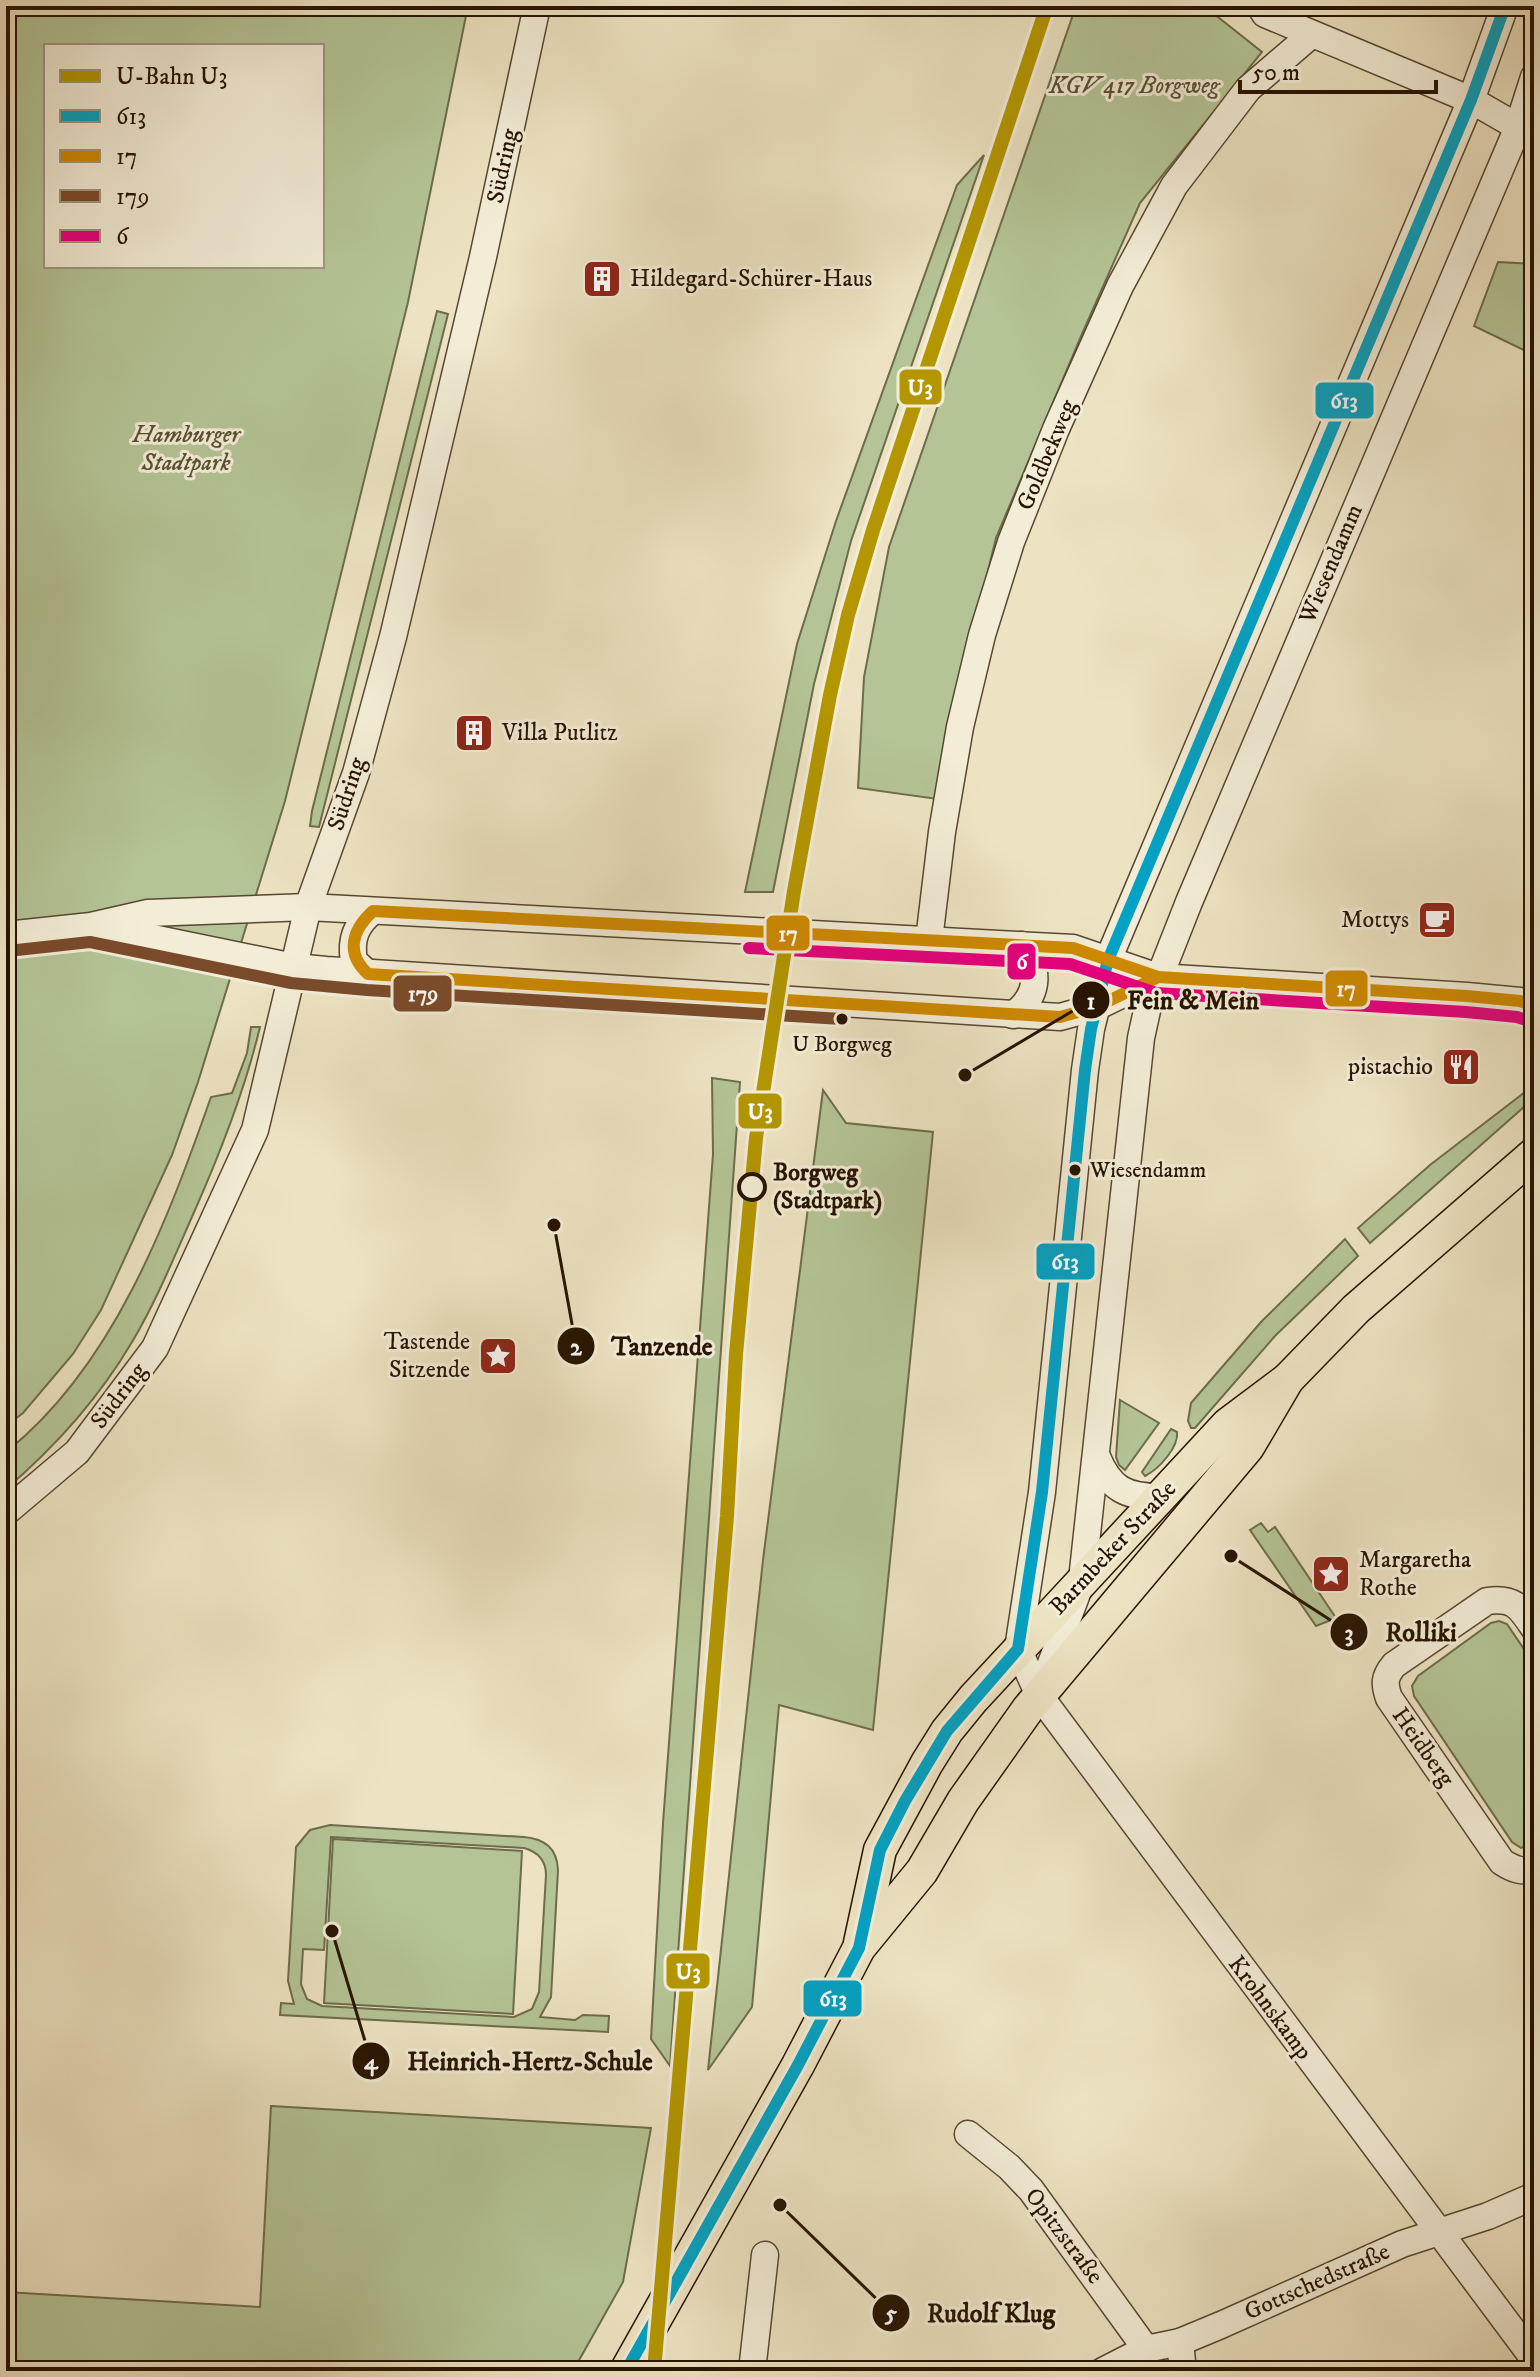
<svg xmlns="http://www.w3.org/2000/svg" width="1540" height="2377" font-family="'IM FELL DW Pica',serif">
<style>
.green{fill:#b4c496;stroke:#6d6c4b;stroke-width:2;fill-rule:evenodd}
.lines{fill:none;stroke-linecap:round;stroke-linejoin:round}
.minor-casing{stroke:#584730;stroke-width:29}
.major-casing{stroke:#261300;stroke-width:35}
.minor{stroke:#f3edd7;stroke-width:26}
.major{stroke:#ede3c2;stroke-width:32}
.bus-1-casing{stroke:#f3edd7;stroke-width:18}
.bus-2-casing{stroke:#f3edd7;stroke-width:18}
.bus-3-casing{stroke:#f3edd7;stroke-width:18}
.bus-4-casing{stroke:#f3edd7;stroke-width:18}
.bus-1{stroke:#02a2c4;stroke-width:12}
.bus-2{stroke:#cd8900;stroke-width:12}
.bus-3{stroke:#7a4b2a;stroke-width:12}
.bus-4{stroke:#e5007d;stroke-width:12}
.metro-1-casing{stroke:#f3edd7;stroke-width:20}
.metro-1{stroke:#b39600;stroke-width:14}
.bus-dot{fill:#261300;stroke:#f3edd7;stroke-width:3}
.stop-dot{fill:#f3edd7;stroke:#261300;stroke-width:4}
.labels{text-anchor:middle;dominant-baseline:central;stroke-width:6;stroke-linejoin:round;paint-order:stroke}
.bus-label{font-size:22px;fill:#261300;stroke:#f3edd7}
.park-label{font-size:24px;font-style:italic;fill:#585134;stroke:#f3edd7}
.street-label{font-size:24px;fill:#261300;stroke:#f3edd7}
.poi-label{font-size:24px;fill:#261300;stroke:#f3edd7;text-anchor:start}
.stop-label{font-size:24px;font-weight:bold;fill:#261300;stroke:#f3edd7;text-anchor:start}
.leader{fill:none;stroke:#261300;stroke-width:3}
.callout-dot{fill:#261300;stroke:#f3edd7;stroke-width:3}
.mark-label{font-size:24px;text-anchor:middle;font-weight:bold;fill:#fff}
.callout-label{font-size:26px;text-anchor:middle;font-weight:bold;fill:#261300;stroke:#f3edd7;stroke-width:6;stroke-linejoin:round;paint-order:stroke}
.line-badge{stroke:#f3edd7;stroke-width:3}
.badge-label{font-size:22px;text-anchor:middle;font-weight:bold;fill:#fff}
</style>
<rect width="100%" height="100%" fill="#ede3c2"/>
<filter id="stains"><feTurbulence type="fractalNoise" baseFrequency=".0025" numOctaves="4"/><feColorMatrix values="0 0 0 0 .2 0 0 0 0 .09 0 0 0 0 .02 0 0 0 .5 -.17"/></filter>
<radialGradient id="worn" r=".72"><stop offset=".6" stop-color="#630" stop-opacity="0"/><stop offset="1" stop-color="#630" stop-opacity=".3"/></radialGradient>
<g class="green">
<path d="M 6,6 L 468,6 L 408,302 L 285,801 L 198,1082 L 172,1155 L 101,1310 L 73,1354 L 23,1413 L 6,1426 ZM 46,46 L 322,46 L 322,266 L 46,266 Z"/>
<polygon points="1076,6 1204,6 1262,52 1140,203 1082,334 996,538 949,730 937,799 858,788 864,677 889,547"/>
<polygon points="984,155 851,541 814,684 773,892 745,892 797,644 836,521 957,185"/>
<polygon points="1498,262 1534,264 1534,355 1474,326"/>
<polygon points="437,311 448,314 319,827 310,826 312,811"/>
<path d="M 251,1027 L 260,1027 C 245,1090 221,1151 195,1210 C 175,1255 157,1300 132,1342 C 99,1398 55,1447 6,1489 L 6,1452 C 113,1367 167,1222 211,1097 L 232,1093 L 247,1053 Z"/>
<polygon points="712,1078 740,1082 670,2066 651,2039 663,1823 713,1154"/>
<polygon points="1529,1089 1534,1098 1370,1243 1358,1228 1430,1165"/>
<polygon points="823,1090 846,1123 933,1132 873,1730 779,1705 752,2007 708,2070 763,1560"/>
<polygon points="1345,1239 1358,1256 1275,1336 1195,1428 1191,1428 1188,1421 1191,1403 1261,1322"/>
<polygon points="1120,1400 1159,1423 1125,1470 1119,1465 1116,1457"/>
<path d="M 1171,1429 L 1177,1432 C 1179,1447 1159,1469 1145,1476 L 1142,1472 Z"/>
<polygon points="1261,1523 1268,1532 1275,1527 1336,1618 1316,1626 1250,1530"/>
<polygon points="1499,1621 1507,1624 1534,1664 1534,1843 1521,1848 1512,1842 1414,1696 1412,1686 1418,1676 1491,1623"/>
<path d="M 330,1825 L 524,1837 C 545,1839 557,1848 558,1870 L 551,1997 L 540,2017 L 575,2020 L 583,2015 L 609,2016 L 608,2032 L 280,2015 L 281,2003 L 294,2004 L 288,1981 L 296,1847 L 310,1830 ZM 331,1837 L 524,1848 C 538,1852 546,1860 546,1875 L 539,1992 L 532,2009 L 514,2017 L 322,2006 L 307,1999 L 301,1984 L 303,1949 L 324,1950 Z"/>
<polygon points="333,1839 522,1851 513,2014 324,2003"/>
<polygon points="271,2106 651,2128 623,2282 573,2371 6,2371 6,2292 260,2307"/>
</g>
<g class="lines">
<g class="minor-casing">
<g id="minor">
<polyline points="1260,6 1265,14 1471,100 1518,127"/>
<polyline points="1505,6 1471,100 1108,960 1091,1029 1085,1070 1042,1492 1018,1649 1039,1695 1534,2359"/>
<polyline points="104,928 294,967 326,970 1060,1017 1096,1007 1158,977"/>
<polyline points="6,935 91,926 148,913 308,907 1073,948 1158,977 1467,996 1520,1001 1534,1006"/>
<polyline points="929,940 942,832 960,727 982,635 1011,542 1056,429 1120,286 1174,186 1248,89 1311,35"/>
<path d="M 368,974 L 354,961 C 350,939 356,924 373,911"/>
<path d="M 1013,1015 C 1040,995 1040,969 1021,945"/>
<path d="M 1097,1457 C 1110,1489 1126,1497 1160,1497"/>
<polyline points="6,1512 77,1452 155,1348 255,1130 308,907 356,773 393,637 483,257 537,6"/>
<path d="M 1534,1628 C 1520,1607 1514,1597 1487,1601 L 1394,1665 C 1384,1677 1384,1684 1389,1698 L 1502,1862 C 1513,1869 1521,1872 1534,1870"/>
<polyline points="1043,1685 1082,1580 1141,1038 1148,1006 1189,902 1518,127 1534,77"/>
<polyline points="968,2134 1009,2167 1031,2190 1146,2349"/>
<polyline points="1180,2342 1183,2371"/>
<polyline points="752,2371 765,2255"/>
<polyline points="1103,2371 1146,2349 1180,2342 1221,2325 1402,2244 1488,2216 1534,2196"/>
</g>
</g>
<g class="major-casing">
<g id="major">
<polyline points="860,1943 880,1850 927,1763 947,1731 973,1699 1228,1424 1288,1379 1356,1309 1534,1154"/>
<polyline points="626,2371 798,2065 859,1948 922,1871 963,1801 1028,1709 1248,1447 1288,1379"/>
</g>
</g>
<use href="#minor" class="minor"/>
<use href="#major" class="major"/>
<g class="bus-1-casing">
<polyline id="bus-1" points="626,2371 798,2065 859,1948 880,1850 905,1801 947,1731 1018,1649 1042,1492 1085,1070 1091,1029 1108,960 1471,100 1505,6"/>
</g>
<g class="bus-2-casing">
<g id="bus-2">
<path d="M 373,911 L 1073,948 L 1158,977 L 1096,1007 L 1060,1017 L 368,974 C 345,953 352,930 373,911 Z"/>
<polyline points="1158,977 1467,996 1520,1001 1534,1006"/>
</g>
</g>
<g class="bus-3-casing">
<polyline id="bus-3" points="8,951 90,942 291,983 367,990 842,1019"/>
</g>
<g class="bus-4-casing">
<polyline id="bus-4" points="749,948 1070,964 1156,993 1466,1012 1517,1017 1529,1021"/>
</g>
<use href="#bus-1" class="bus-1"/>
<use href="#bus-2" class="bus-2"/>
<use href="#bus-3" class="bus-3"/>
<use href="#bus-4" class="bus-4"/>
<g class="metro-1-casing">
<polyline id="metro-1" points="654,2371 727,1516 736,1354 756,1138 794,891 830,695 848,615 873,530 1047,6"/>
</g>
<use href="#metro-1" class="metro-1"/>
</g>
<defs>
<g id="building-square" transform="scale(2)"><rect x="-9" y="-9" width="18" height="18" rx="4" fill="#8f2418" stroke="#f3edd7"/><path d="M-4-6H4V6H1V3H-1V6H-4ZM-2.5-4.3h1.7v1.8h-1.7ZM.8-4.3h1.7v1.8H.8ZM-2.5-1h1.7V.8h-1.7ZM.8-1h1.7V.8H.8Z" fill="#fff"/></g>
<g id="cafe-square" transform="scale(2)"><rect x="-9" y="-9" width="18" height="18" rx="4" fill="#8f2418" stroke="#f3edd7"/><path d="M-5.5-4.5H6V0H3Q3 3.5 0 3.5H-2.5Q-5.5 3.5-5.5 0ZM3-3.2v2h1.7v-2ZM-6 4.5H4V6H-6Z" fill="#fff"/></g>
<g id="restaurant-square" transform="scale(2)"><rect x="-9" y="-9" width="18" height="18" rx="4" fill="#8f2418" stroke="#f3edd7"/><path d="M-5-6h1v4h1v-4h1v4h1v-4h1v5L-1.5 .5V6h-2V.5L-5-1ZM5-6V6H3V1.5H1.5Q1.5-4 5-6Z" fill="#fff"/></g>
<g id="sight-square" transform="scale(2)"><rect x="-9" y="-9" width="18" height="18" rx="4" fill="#8f2418" stroke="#f3edd7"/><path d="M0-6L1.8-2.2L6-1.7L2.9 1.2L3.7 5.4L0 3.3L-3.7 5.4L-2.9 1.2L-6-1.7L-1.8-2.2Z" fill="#fff"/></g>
</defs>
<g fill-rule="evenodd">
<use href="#building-square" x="602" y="279"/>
<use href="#building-square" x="474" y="733"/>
<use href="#cafe-square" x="1437" y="920"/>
<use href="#restaurant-square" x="1461" y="1067"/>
<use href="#sight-square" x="498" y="1356"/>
<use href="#sight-square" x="1331" y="1574"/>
</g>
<g class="bus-dot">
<circle cx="842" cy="1019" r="7"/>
<circle cx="1075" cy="1170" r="7"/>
</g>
<circle class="stop-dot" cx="752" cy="1187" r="13"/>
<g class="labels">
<g class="bus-label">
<text x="842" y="1044">U Borgweg</text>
<text x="1090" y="1170" text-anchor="start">Wiesendamm</text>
</g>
<g class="park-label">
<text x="1134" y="86">KGV 417 Borgweg</text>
<text x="186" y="435">Hamburger<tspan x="186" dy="28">Stadtpark</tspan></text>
</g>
<g class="street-label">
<text transform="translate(503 166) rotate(-78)">Südring</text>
<text transform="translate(1047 455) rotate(-67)">Goldbekweg</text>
<text transform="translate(1331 564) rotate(-67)">Wiesendamm</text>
<text transform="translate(347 794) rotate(-72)">Südring</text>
<text transform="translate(119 1396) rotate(-53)">Südring</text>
<text transform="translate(1113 1548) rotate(-47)">Barmbeker Straße</text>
<text transform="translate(1423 1747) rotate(55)">Heidberg</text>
<text transform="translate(1270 2008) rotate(53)">Krohnskamp</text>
<text transform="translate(1064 2236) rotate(53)">Opitzstraße</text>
<text transform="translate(1317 2282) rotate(-24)">Gottschedstraße</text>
</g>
<g class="poi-label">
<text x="630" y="279">Hildegard-Schürer-Haus</text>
<text x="502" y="733">Villa Putlitz</text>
<text x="1409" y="920" text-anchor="end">Mottys</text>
<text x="1433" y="1067" text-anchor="end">pistachio</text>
<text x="470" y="1342" text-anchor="end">Tastende<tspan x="470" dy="28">Sitzende</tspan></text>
<text x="1359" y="1560">Margaretha<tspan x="1359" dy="28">Rothe</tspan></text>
</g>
<g class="stop-label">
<text x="773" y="1173">Borgweg<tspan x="773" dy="28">(Stadtpark)</tspan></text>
</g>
</g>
<path class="leader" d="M965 1075L1091 1000M554 1225L576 1346M1231 1556L1349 1632M332 1931L371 2061M780 2205L891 2313"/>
<g class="callout-dot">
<circle cx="965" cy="1075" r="8"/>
<circle cx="554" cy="1225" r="8"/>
<circle cx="1231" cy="1556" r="8"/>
<circle cx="332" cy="1931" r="8"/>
<circle cx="780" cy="2205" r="8"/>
<circle cx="1091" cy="1000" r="20"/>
<circle cx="576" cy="1346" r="20"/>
<circle cx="1349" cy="1632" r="20"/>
<circle cx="371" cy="2061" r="20"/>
<circle cx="891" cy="2313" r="20"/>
</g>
<g class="mark-label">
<text x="1091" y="1009">1</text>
<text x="576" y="1355">2</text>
<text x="1349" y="1641">3</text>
<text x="371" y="2069">4</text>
<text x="891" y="2321">5</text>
</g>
<g class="callout-label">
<text x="1193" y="1009">Fein &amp; Mein</text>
<text x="662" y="1355">Tanzende</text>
<text x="1421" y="1641">Rolliki</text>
<text x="530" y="2070">Heinrich-Hertz-Schule</text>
<text x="991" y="2322">Rudolf Klug</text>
</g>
<g class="line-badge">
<rect x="898" y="368" width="45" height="38" rx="8" fill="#b39600"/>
<rect x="1314" y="381" width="61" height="39" rx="8" fill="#02a2c4"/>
<rect x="765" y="914" width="46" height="38" rx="8" fill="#cd8900"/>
<rect x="1006" y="942" width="31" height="39" rx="8" fill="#e5007d"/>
<rect x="1324" y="969" width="45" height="39" rx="8" fill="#cd8900"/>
<rect x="392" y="974" width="61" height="39" rx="8" fill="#7a4b2a"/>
<rect x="737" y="1092" width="46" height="38" rx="8" fill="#b39600"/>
<rect x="1035" y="1242" width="61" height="39" rx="8" fill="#02a2c4"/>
<rect x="665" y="1952" width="46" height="38" rx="8" fill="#b39600"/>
<rect x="802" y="1979" width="61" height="39" rx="8" fill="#02a2c4"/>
</g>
<g class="badge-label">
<text x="920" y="395">U3</text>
<text x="1344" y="408">613</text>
<text x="788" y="941">17</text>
<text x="1022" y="969">6</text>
<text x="1346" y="996">17</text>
<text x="423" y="1001">179</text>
<text x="760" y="1119">U3</text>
<text x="1065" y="1269">613</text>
<text x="688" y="1979">U3</text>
<text x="833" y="2006">613</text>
</g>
<rect width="1540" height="2377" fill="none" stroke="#ede3c2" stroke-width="32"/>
<rect x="8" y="8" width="1524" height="2361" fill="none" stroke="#261300" stroke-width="4"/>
<rect x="16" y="16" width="1508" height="2345" fill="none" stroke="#261300" stroke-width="2"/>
<rect x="44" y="44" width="280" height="224" fill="#f3edd7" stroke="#a19681" stroke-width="2"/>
<rect x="60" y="70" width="40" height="12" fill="#b39600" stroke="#a19681" stroke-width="2"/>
<text x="116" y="84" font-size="24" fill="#261300">U-Bahn U3</text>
<rect x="60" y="110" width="40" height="12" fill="#02a2c4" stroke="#a19681" stroke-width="2"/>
<text x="116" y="124" font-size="24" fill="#261300">613</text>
<rect x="60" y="150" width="40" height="12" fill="#cd8900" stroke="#a19681" stroke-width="2"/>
<text x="116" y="164" font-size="24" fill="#261300">17</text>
<rect x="60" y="190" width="40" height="12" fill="#7a4b2a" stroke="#a19681" stroke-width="2"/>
<text x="116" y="204" font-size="24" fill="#261300">179</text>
<rect x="60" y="230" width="40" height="12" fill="#e5007d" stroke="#a19681" stroke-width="2"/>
<text x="116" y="244" font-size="24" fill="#261300">6</text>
<path d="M1240 80v12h196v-12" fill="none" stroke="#261300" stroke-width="4"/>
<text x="1252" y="80" font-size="24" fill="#261300" stroke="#f3edd7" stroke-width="6" paint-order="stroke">50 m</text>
<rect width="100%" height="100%" filter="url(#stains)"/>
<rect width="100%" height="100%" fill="url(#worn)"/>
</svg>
